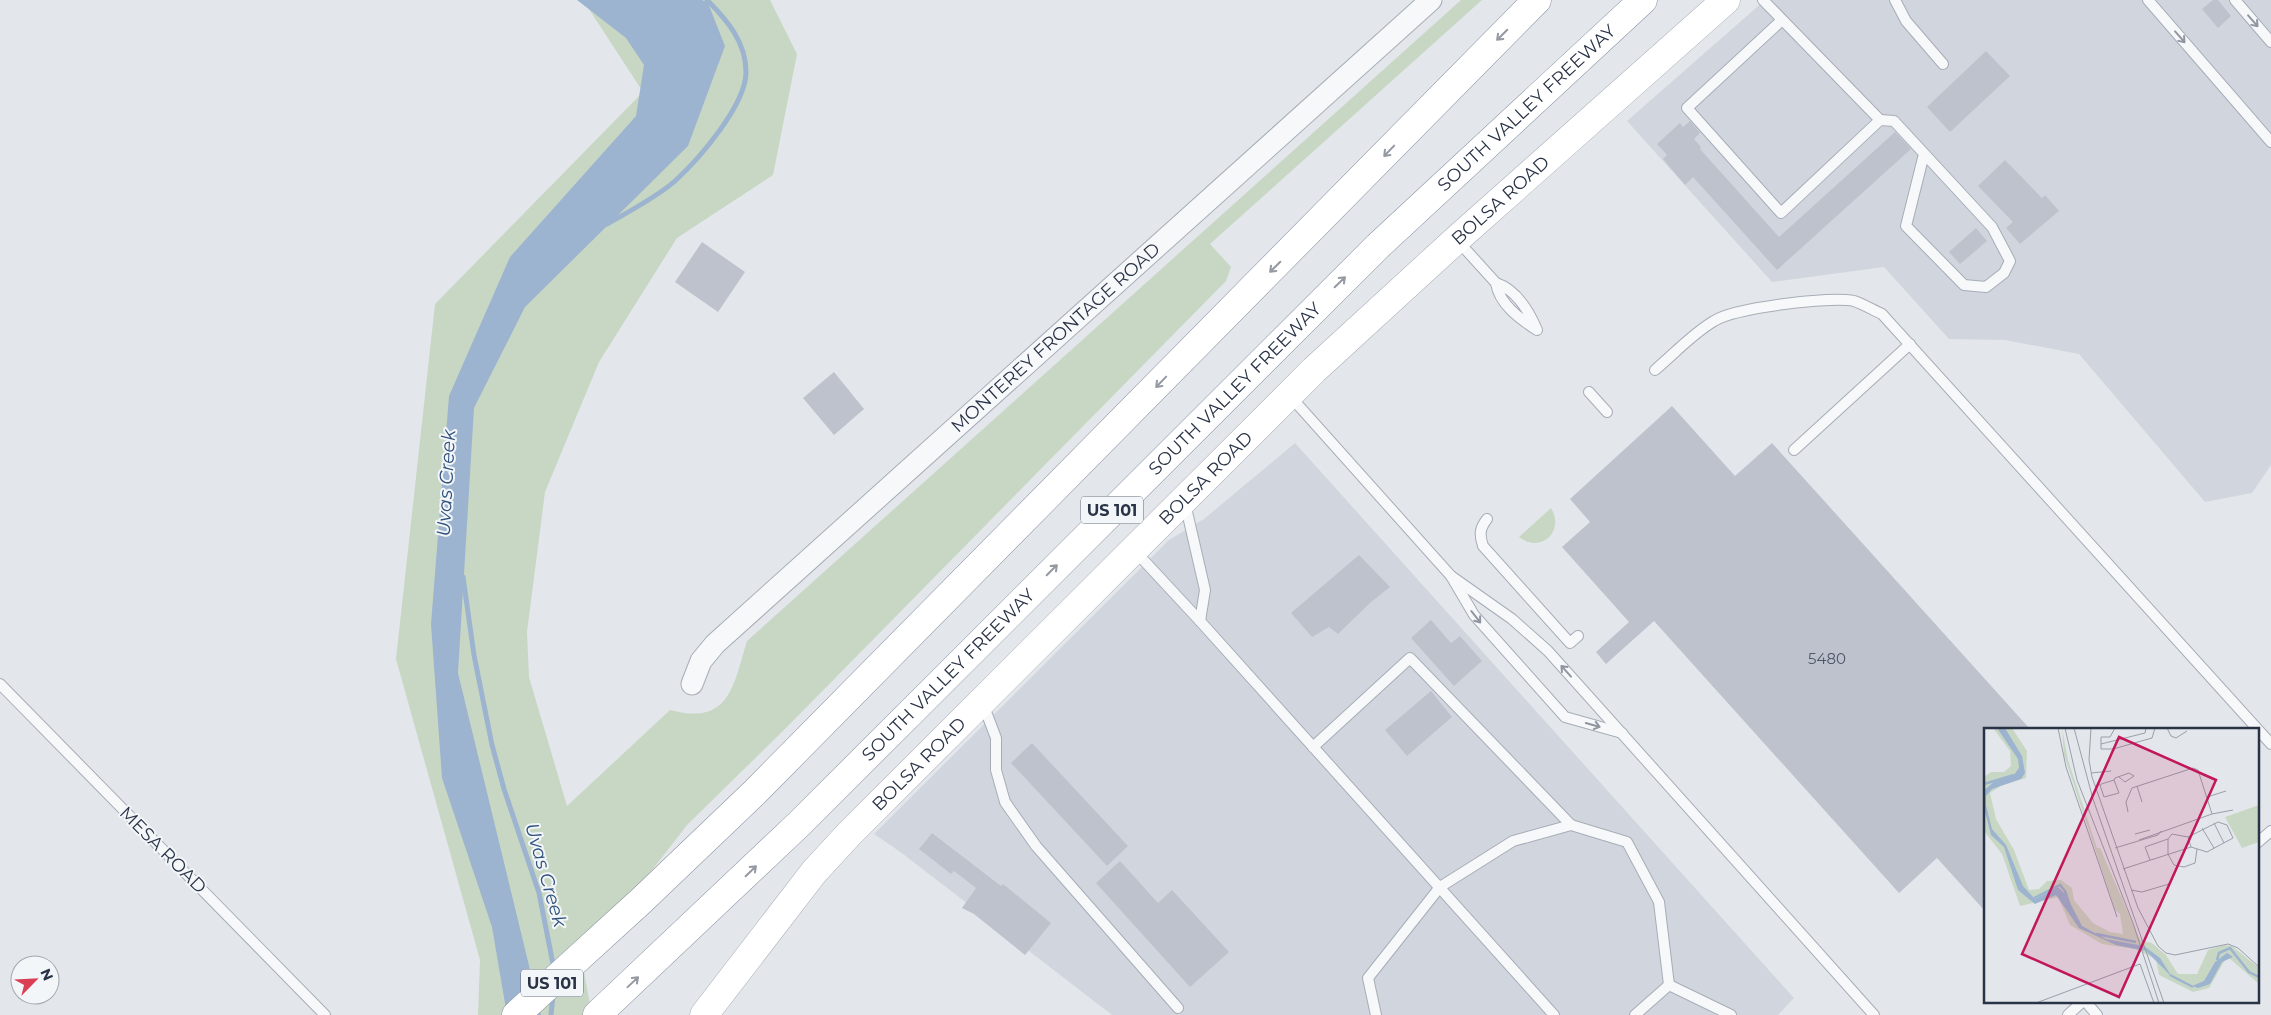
<svg xmlns="http://www.w3.org/2000/svg" width="2271" height="1015" font-family="Montserrat,sans-serif">
<style>
.built{fill:#d1d6de}
.green{fill:#c8d7c3}
.water{fill:#9cb4cf}
.lines{fill:none;stroke-linecap:round;stroke-linejoin:round}
.stream{stroke:#9cb4cf;stroke-width:5}
.building{fill:#bdc2cd}
.lane-casing{stroke:#a7adb7;stroke-width:12}
.street-casing{stroke:#a7adb7;stroke-width:23}
.secondary-casing{stroke:#a7adb7;stroke-width:29}
.highway-casing{stroke:#8993a4;stroke-width:29}
.lane{stroke:#f6f8fa;stroke-width:10}
.street{stroke:#f6f8fa;stroke-width:21}
.secondary{stroke:#fff;stroke-width:28}
.highway{stroke:#fff;stroke-width:28}
.oneway{stroke:#9096a0}
.oneway2{stroke:#9499a2}
.labels{text-anchor:middle;dominant-baseline:central;stroke-width:4;stroke-linejoin:round;paint-order:stroke}
.number-label{font-size:15px;fill:#4e5768}
.shield{fill:#f3f6f9;stroke:#666e7c;stroke-width:1}
.shield-label{font-size:16px;font-weight:bold;fill:#293346}
.street-label{font-size:18px;fill:#293346;stroke:#f3f6f9}
.water-label{font-size:19px;font-style:italic;fill:#2f517e;stroke:#f3f6f9}
.inset-river{fill:none;stroke:#9cb4cf;stroke-width:2.5}
.inset-road{fill:none;stroke:#999faa;stroke-width:1}
.view{fill:#c2185b;fill-opacity:0.15;stroke:#c2185b;stroke-width:2.5}
.inset-edge{fill:none;stroke:#293346;stroke-width:2.5}
</style>
<rect width="100%" height="100%" fill="#e3e7ec"/>
<g class="built">
<polygon points="1765,0 2271,0 2271,465 2252,493 2205,502 2079,354 2005,340 1949,339 1884,267 1772,282 1627,121"/>
<polygon points="1295,443 1794,998 1778,1015 1112,1015 899,851 874,834 1169,540 1204,519"/>
</g>
<g class="green">
<path d="M 583,0 L 770,0 L 797,54 L 773,175 L 677,238 L 599,362 L 545,492 L 527,632 L 529,677 L 567,806 L 670,710 C 730,726 733,686 747,641 L 1461,0 L 1482,0 L 1210,244 L 1231,267 L 1226,281 L 785,729 L 687,825 L 649,874 L 596,927 L 584,972 L 592,1015 L 478,1015 L 480,960 L 396,659 L 435,304 L 643,92 Z"/>
<path d="M 1551,508 C 1565,531 1541,554 1519,537 Z"/>
</g>
<polygon class="water" points="577,0 702,0 708,3 725,46 688,146 525,307 474,408 458,673 541,1015 507,1015 492,927 442,778 431,624 449,396 510,257 636,116 644,65 626,38"/>
<g class="lines">
<g class="stream">
<path d="M 607,224 C 628,212 657,197 675,181 C 699,159 746,105 746,72 C 746,42 727,20 707,0"/>
<polyline points="463,577 474,655 492,745 504,789 539,893 554,969"/>
<polyline points="551,1015 553,995"/>
</g>
</g>
<g class="building">
<polygon points="2213,0 2218,0 2231,16 2218,28 2202,9"/>
<polygon points="1986,51 2010,76 1950,132 1927,107"/>
<polygon points="1690,121 1700,133 1694,139 1701,147 1700,149 1779,237 1895,132 1911,149 1777,270 1693,177 1685,185 1663,159 1667,155 1657,144 1680,123 1683,127"/>
<polygon points="2005,160 2042,198 2045,195 2059,211 2020,244 2006,228 2013,222 1978,186"/>
<polygon points="1976,228 1987,241 1960,264 1949,252"/>
<polygon points="702,242 745,272 718,312 675,282"/>
<polygon points="834,372 864,409 834,435 803,398"/>
<polygon points="1672,406 1735,476 1772,443 2030,729 1985,729 1985,911 1937,858 1899,893 1654,621 1606,664 1596,652 1629,622 1562,547 1590,522 1570,499"/>
<polygon points="1359,555 1390,587 1371,602 1338,634 1329,627 1312,637 1291,613"/>
<polygon points="1431,620 1451,643 1460,636 1482,661 1454,686 1411,638"/>
<polygon points="1431,691 1452,717 1407,756 1385,730"/>
<polygon points="1032,743 1128,846 1107,866 1011,763"/>
<polygon points="932,833 1001,886 1003,884 1051,923 1025,955 974,914 962,908 976,888 954,871 951,874 919,849"/>
<polygon points="1120,861 1158,903 1172,890 1229,952 1190,987 1096,883"/>
</g>
<g class="lines">
<g class="lane-casing">
<g id="lane">
<polyline points="1763,0 1880,120 1781,213 1687,108 1782,20"/>
<polyline points="1895,0 1906,21 1943,64"/>
<polyline points="2148,0 2271,142"/>
<polyline points="2235,0 2271,42"/>
<polyline points="1880,120 1894,121 1992,227 2010,261 2004,273 1986,287 1964,285 1906,226 1924,154"/>
<polyline points="1457,240 1496,283"/>
<path d="M 1496,283 C 1517,290 1529,311 1537,330 C 1520,319 1499,304 1496,283 Z"/>
<path d="M 1655,370 C 1674,354 1692,334 1714,321 C 1734,308 1830,296 1854,301 C 1863,304 1873,310 1882,314 L 2271,744"/>
<polyline points="1589,392 1607,412"/>
<polyline points="1290,396 1451,576 1474,615 1565,717 1622,733"/>
<polyline points="1794,450 1910,344"/>
<polyline points="1185,503 1205,590 1200,621"/>
<path d="M 1487,519 C 1480,528 1479,534 1483,546 L 1570,643 L 1578,636"/>
<polyline points="1135,551 1200,621 1554,1015"/>
<polyline points="1451,576 1512,619 1548,651 1874,1015"/>
<polyline points="0,684 325,1015"/>
<polyline points="983,704 996,738 996,770 1005,802 1036,846 1178,1008"/>
<polyline points="1313,747 1410,658 1571,825"/>
<polyline points="2257,843 2271,831"/>
<polyline points="2085,1001 2097,1015"/>
<polyline points="1376,1015 1368,978 1440,887 1513,841 1571,825 1627,842 1659,902 1669,985"/>
<polyline points="1635,1015 1669,985 1731,1015"/>
<polyline points="2068,1015 2083,1001"/>
</g>
</g>
<g class="street-casing">
<g id="street">
<path id="s1" d="M 692,684 L 701,661 L 715,644 L 1431,0"/>
</g>
</g>
<g class="secondary-casing">
<g id="secondary">
<path id="s2" d="M 704,1015 L 814,872 L 849,834 L 1314,370 L 1457,239 L 1726,0"/>
</g>
</g>
<g class="highway-casing">
<g id="highway">
<polyline points="516,1015 642,900 755,792 1537,0"/>
<path id="s3" d="M 597,1015 L 800,823 L 1378,246 L 1643,0"/>
</g>
</g>
<use href="#lane" class="lane"/>
<use href="#street" class="street"/>
<use href="#secondary" class="secondary"/>
<use href="#highway" class="highway"/>
</g>
<defs><path id="oneway-shaft" d="M-6 0H5M1.5-3L5.5 0L1.5 3" fill="none" stroke-width="1.6" stroke-linecap="round" stroke-linejoin="round" transform="scale(1.25)"/></defs>
<g class="oneway">
<use href="#oneway-shaft" transform="translate(2253 21) rotate(49)"/>
<use href="#oneway-shaft" transform="translate(2180 37) rotate(49)"/>
<use href="#oneway-shaft" transform="translate(1476 617) rotate(52)"/>
<use href="#oneway-shaft" transform="translate(1566 671) rotate(-132)"/>
<use href="#oneway-shaft" transform="translate(1593 725) rotate(16)"/>
</g>
<g class="oneway2">
<use href="#oneway-shaft" transform="translate(1502 35) rotate(135)"/>
<use href="#oneway-shaft" transform="translate(1389 151) rotate(134)"/>
<use href="#oneway-shaft" transform="translate(1275 267) rotate(135)"/>
<use href="#oneway-shaft" transform="translate(1340 282) rotate(-44)"/>
<use href="#oneway-shaft" transform="translate(1161 382) rotate(134)"/>
<use href="#oneway-shaft" transform="translate(1052 570) rotate(-45)"/>
<use href="#oneway-shaft" transform="translate(751 871) rotate(-44)"/>
<use href="#oneway-shaft" transform="translate(633 982) rotate(-43)"/>
</g>
<g class="labels">
<g class="number-label">
<text x="1827" y="658">5480</text>
</g>
<g class="shield">
<rect x="1081" y="496.5" width="62" height="27" rx="4"/>
<rect x="521" y="969.5" width="62" height="27" rx="4"/>
</g>
<g class="shield-label">
<text x="1112" y="510">US 101</text>
<text x="552" y="983">US 101</text>
</g>
<g class="street-label">
<text stroke="none"><textPath href="#s3" startOffset="1299">SOUTH VALLEY FREEWAY</textPath></text>
<text stroke="none"><textPath href="#s2" startOffset="1141">BOLSA ROAD</textPath></text>
<text stroke="none"><textPath href="#s1" startOffset="505">MONTEREY FRONTAGE ROAD</textPath></text>
<text stroke="none"><textPath href="#s3" startOffset="894">SOUTH VALLEY FREEWAY</textPath></text>
<text stroke="none"><textPath href="#s2" startOffset="736">BOLSA ROAD</textPath></text>
<text stroke="none"><textPath href="#s3" startOffset="489">SOUTH VALLEY FREEWAY</textPath></text>
<text stroke="none"><textPath href="#s2" startOffset="331">BOLSA ROAD</textPath></text>
<text transform="translate(163 850) rotate(45)">MESA ROAD</text>
</g>
<g class="water-label">
<text transform="translate(446 483) rotate(-87)">Uvas Creek</text>
<text transform="translate(546 875) rotate(74)">Uvas Creek</text>
</g>
</g>
<g transform="translate(1984 728)">
<rect width="275" height="275" fill="#e3e7ec"/>
<path d="M 9,0 L 28,0 L 43,23 L 42,50 L 18,57 L 6,65 L 12,91 L 30,122 L 45,162 L 55,161 L 63,153 L 77,152 L 88,160 L 90,172 L 109,195 L 126,204 L 139,206 L 136,186 L 131,182 L 80,27 L 78,0 L 84,32 L 113,120 L 116,120 L 156,212 L 168,215 L 182,227 L 194,246 L 213,246 L 224,222 L 239,217 L 248,218 L 275,240 L 275,256 L 245,230 L 241,232 L 225,260 L 209,264 L 175,247 L 172,231 L 151,221 L 118,216 L 86,197 L 74,169 L 36,178 L 18,126 L 0,103 L 0,49 L 7,44 L 20,44 L 27,38 L 26,23 ZM 275,77 L 275,114 L 258,120 L 241,89 Z" fill="#c8d7c3"/>
<path d="M 13,0 L 21,0 L 38,28 L 41,45 L 37,51 L 8,61 L 2,68 L 2,77 L 8,101 L 22,117 L 39,158 L 51,171 L 74,159 L 82,167 L 98,198 L 122,211 L 160,218 L 176,230 L 188,249 L 162,223 L 132,217 L 95,200 L 72,167 L 51,176 L 34,162 L 20,119 L 7,107 L 0,80 L 0,62 L 10,54 L 29,48 L 35,40 L 34,31 ZM 243,225 L 249,229 L 238,234 L 226,256 L 214,260 L 208,258 L 220,253 L 231,234 Z" fill="#9cb4cf"/>
<path class="inset-river" d="M 0,56 L 30,47M 50,170 L 76,157 L 81,163 L 86,178M 112,206 L 152,214M 233,232 L 235,225 L 246,220 L 265,244 L 275,249M 186,247 L 209,259"/>
<path class="inset-road" d="M 74,0 L 82,39 L 133,189M 81,0 L 93,52 L 149,195 L 175,275M 90,0 L 109,71 L 180,275M 107,0 L 105,32 L 108,49 L 154,180 L 174,218 L 182,225 L 191,227 L 244,216 L 254,220 L 275,239M 131,0 L 126,9 L 117,9 L 117,21 L 129,21 L 168,10 L 171,0M 183,0 L 187,8 L 192,10 L 203,3M 117,16 L 161,5 L 162,0M 107,45 L 127,43M 130,52 L 131,50 L 145,45 L 150,48 L 141,54 L 135,49M 111,58 L 130,52 L 135,65 L 120,69 L 116,57M 153,58 L 158,74M 223,69 L 242,63M 144,84 L 142,74 L 148,60 L 209,40 L 214,42 L 228,86 L 155,112M 228,86 L 249,82M 230,95 L 240,115M 218,100 L 230,120M 151,106 L 166,102M 204,109 L 188,106 L 184,111 L 184,126 L 190,137 L 200,139 L 211,135 L 213,121M 131,120 L 174,107 L 177,103M 166,132 L 161,119 L 184,111M 139,141 L 207,119 L 223,124 L 249,110 L 243,97 L 234,94 L 204,109 L 207,119M 147,162 L 158,164 L 185,156M 52,275 L 156,236 L 170,275"/>
<path class="view" d="M 135,9 L 232,52 L 135,269 L 38,226 Z"/>
<rect width="275" height="275" class="inset-edge"/>
</g>
<g transform="translate(35 980) rotate(66)"><circle r="24" fill="#f3f6f9" stroke="#a2a8b1"/>
<path d="M0-4L9 19L0 12L-9 19Z" fill="#da3f54"/>
<text y="-8" font-size="14" font-weight="bold" text-anchor="middle" fill="#293346">N</text>
</g>
</svg>
